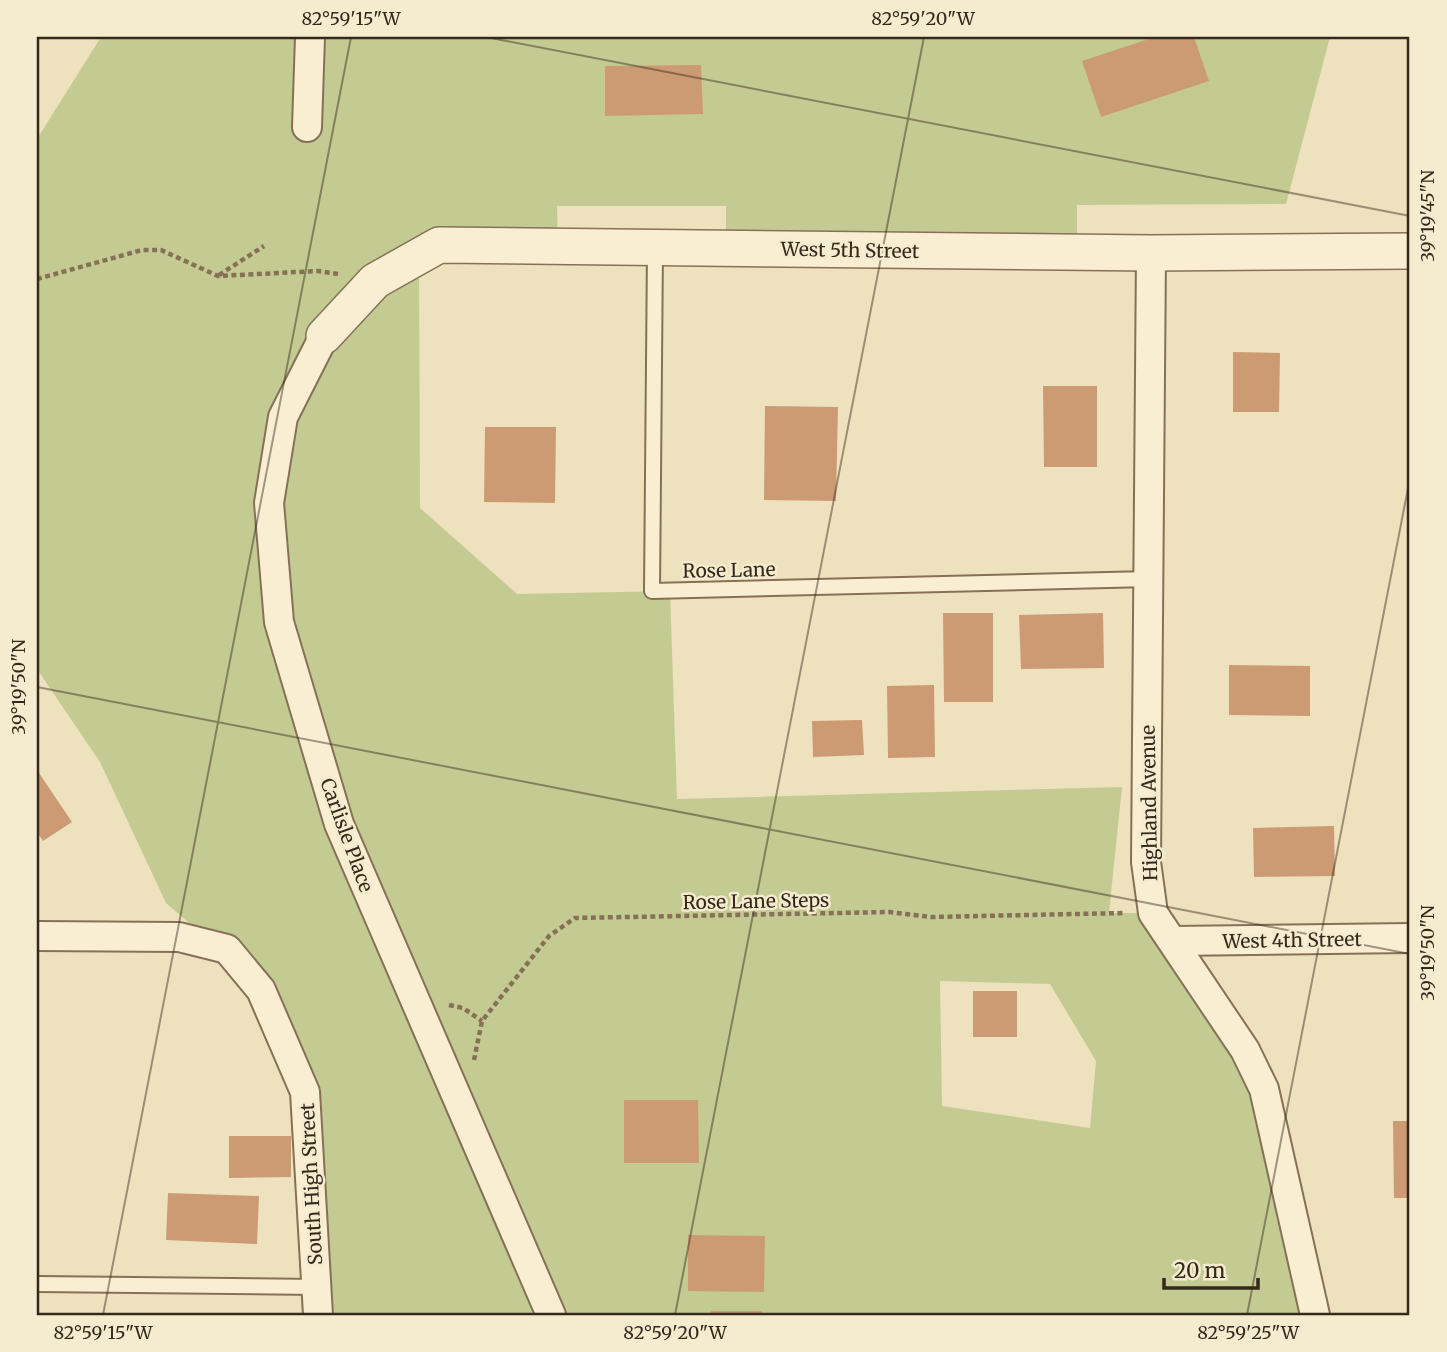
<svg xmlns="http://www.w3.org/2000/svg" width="1447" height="1352" font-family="Merriweather,serif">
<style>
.green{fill:#c3cb93;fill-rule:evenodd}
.building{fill:#cc9b74}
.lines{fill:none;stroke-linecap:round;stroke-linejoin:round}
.service-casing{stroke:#867157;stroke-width:18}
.minor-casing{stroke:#867157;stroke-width:32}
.tertiary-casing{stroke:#867157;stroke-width:38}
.path{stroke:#867157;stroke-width:4.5;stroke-dasharray:5 3.5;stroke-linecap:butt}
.service{stroke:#f9eed1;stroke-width:14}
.minor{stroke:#f9eed1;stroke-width:28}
.tertiary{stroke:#f9eed1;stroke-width:35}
.ticks{fill:none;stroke:#35291c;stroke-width:2;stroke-opacity:0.45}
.labels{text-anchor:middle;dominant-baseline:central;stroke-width:5;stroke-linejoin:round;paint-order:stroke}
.street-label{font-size:19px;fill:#35291c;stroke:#f5ebce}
.neatline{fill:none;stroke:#35291c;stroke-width:2.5}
.ticks-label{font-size:18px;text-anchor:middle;fill:#35291c}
</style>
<rect width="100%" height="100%" fill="#eee1be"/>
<path class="green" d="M 101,37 L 1330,37 L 1286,204 L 1077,205 L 1077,252 L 726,249 L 726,206 L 557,206 L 558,249 L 419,257 L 420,508 L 517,594 L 670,591 L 677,799 L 1122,787 L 1109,913 L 1153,913 L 1245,1050 L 1315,1315 L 318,1315 L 305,1092 L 248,974 L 166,903 L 100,762 L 37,669 L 37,139 ZM 940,981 L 1050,984 L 1096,1061 L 1090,1128 L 942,1106 Z"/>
<g class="building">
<polygon points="1155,37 1194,37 1209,81 1101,117 1082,61"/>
<polygon points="701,65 703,114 605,116 605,66"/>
<polygon points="1233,352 1280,353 1279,412 1233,412"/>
<polygon points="1043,386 1097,386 1097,467 1044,467"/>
<polygon points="765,406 838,407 836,501 764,500"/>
<polygon points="485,427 556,427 555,503 484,502"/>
<polygon points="943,613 993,613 993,702 944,702"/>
<polygon points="1103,613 1104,668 1021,669 1019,615"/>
<polygon points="1229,665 1310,666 1310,716 1229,715"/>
<polygon points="934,685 935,757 888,758 887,686"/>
<polygon points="862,720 864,755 813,757 812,721"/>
<polygon points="37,770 72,822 43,841 37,832"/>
<polygon points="1334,826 1335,876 1254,877 1253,828"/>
<rect x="973" y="991" width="44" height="46"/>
<polygon points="624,1100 698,1100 699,1163 624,1163"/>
<polygon points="1393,1121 1410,1121 1410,1198 1394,1198"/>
<polygon points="229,1136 291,1136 291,1177 229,1178"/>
<polygon points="168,1193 259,1196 257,1244 166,1240"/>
<polygon points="688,1235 765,1236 764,1292 688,1291"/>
<rect x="711" y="1311" width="51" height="4"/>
</g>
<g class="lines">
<g class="service-casing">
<g id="service">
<polyline points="655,249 652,591 1149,579"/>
<polyline points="37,1284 317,1287"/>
</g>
</g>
<g class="minor-casing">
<g id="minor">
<polyline points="307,127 310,37"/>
<polyline points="1151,253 1146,862 1153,913 1245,1050 1264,1089 1315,1315"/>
<polyline points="324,336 283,417 269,503 279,622 339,824 551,1315"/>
<polyline points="37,936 179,937 227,949 261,990 305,1092 318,1315"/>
<polyline points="1174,941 1410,938"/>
</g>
</g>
<g class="tertiary-casing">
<polyline id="tertiary" points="324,336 375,281 439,245 1151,253 1410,251"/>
</g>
<g class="path">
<polyline points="219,275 264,246"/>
<polyline points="37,279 142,250 161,250 218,276 318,271 338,274"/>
<polyline points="449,1005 463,1008 482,1021"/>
<polyline points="474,1060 482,1021 549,936 575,918 889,912 931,917 1124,913"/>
</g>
<use href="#service" class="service"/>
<use href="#minor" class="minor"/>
<use href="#tertiary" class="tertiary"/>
</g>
<path class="ticks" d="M 486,37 L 1410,216M 37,687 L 1410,954M 103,1315 L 351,37M 675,1315 L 924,37M 1247,1315 L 1410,478"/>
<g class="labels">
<g class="street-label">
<text transform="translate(850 250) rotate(1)">West 5th Street</text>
<text transform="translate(729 570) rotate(-1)">Rose Lane</text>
<text transform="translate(1149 803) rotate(-91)">Highland Avenue</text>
<text transform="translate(347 835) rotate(70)">Carlisle Place</text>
<text transform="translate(756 901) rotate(-1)">Rose Lane Steps</text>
<text transform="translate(1292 940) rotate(-1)">West 4th Street</text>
<text transform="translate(311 1184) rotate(-93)">South High Street</text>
</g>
</g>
<rect width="1447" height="1352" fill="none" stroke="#f5ebce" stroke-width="77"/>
<path d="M1164 1278v10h94v-10" fill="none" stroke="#35291c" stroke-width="3.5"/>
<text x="1174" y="1278" font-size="21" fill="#35291c" stroke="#f5ebce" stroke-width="5" paint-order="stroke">20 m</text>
<rect x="38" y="38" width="1370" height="1276" class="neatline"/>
<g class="ticks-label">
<text x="351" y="25">82°59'15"W</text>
<text x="923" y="25">82°59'20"W</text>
<text transform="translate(1428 216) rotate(-90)" y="6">39°19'45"N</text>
<text transform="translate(19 687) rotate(-90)" y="6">39°19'50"N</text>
<text transform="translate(1428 953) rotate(-90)" y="6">39°19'50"N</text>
<text x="103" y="1339">82°59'15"W</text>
<text x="675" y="1339">82°59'20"W</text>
<text x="1248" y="1339">82°59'25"W</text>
</g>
</svg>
